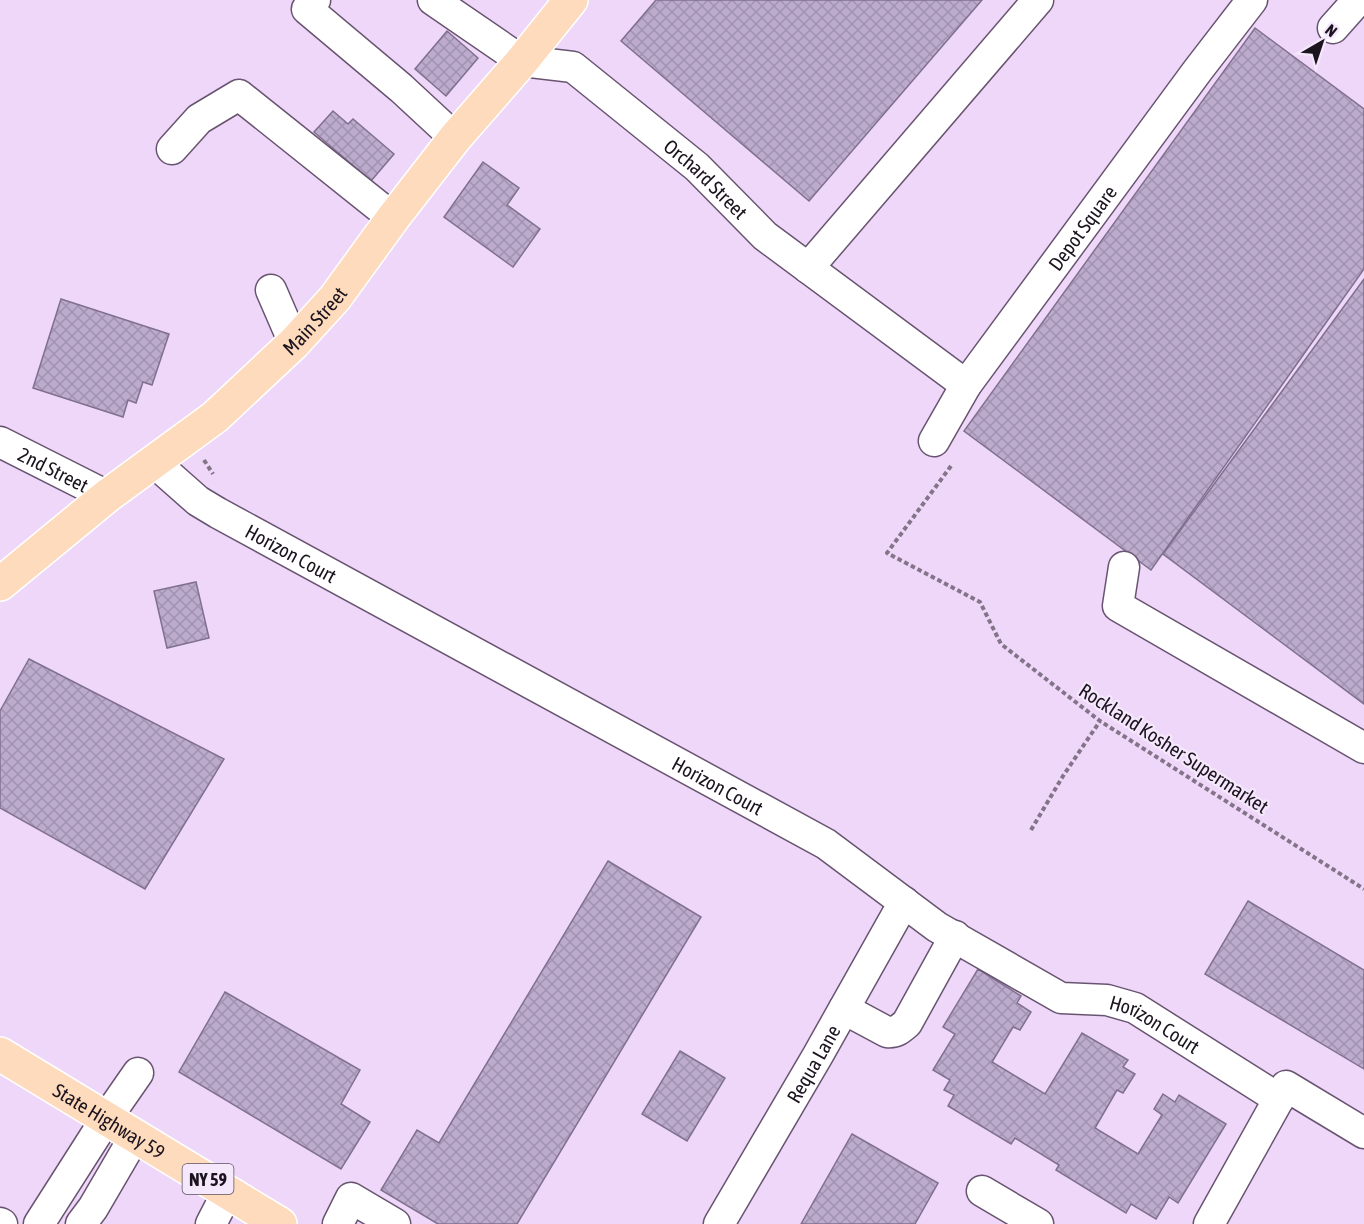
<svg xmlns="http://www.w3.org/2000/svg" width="1364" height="1224" font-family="'Asap Condensed',sans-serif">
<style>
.building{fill:url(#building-cross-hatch);stroke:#80708e;stroke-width:1.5}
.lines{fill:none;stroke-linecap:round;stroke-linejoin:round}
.minor-casing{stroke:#685470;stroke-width:33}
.major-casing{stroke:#fff;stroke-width:36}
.path{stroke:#83748a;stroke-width:4;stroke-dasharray:4.5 3;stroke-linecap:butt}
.minor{stroke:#fff;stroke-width:30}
.major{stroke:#fedbbc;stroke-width:33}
.labels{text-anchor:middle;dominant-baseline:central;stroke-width:4.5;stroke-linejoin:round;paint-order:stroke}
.shield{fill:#f6e8fc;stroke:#5d5361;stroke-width:1.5}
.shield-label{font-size:18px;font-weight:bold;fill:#1b131e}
.street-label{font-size:20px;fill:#1b131e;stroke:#f6e8fc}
</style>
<defs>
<pattern id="building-cross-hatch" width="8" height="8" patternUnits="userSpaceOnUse" patternTransform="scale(1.5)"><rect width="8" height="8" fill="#bcabcc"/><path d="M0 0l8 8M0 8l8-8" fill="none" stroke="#a192af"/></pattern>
</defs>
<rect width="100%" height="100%" fill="#eed7f8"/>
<g class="building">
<polygon points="656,0 982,0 809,201 621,41"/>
<polygon points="1255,28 1364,109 1364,269 1151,570 964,431"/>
<polygon points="447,31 478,58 446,96 415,69"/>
<polygon points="333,111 348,124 353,119 394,154 371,181 314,132"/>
<polygon points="483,162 519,188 507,205 540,229 513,267 444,217"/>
<polygon points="1364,279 1364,704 1163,554"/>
<polygon points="61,299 169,334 152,385 143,382 136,403 128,400 123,417 33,388"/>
<polygon points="196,582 209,638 167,648 154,591"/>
<polygon points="29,659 224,759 145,889 0,808 0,711"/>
<polygon points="608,861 701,917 517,1224 438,1224 381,1190 417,1130 439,1143"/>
<polygon points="1248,901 1364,970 1364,1069 1205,974"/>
<polygon points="978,969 1021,996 1017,1003 1031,1012 1020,1030 1013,1027 992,1062 1045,1094 1082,1033 1128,1060 1123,1067 1135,1074 1123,1093 1117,1090 1095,1128 1138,1154 1162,1115 1154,1109 1163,1094 1175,1102 1179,1095 1226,1124 1178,1203 1169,1197 1156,1219 1131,1204 1126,1213 1056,1170 1059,1165 1015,1138 1011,1144 948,1106 954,1095 944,1090 950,1080 933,1070 955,1034 943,1027"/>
<polygon points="225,992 360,1070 341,1104 370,1122 341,1169 179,1072"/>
<polygon points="680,1051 725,1078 687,1141 642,1114"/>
<polygon points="852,1134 938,1183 915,1224 801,1224"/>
</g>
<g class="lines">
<g class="minor-casing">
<g id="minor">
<polyline points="315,0 307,9 401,88 455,138"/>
<path id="s1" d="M 433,0 L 522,61 L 573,67 L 697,167 L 765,236 L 966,385"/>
<polyline points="1333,28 1358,0"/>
<polyline points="172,149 199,119 239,95 393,218"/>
<polyline points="808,268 1038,0"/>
<polyline points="271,290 294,343"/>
<path id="s2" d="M 934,441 L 966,385 L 1198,70 L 1252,0"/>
<path id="s3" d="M 0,442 L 107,496"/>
<path id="s4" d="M 155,463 L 198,501 L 218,513 L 826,844 L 937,927 L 1061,998 L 1107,1000 L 1135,1008 L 1279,1099"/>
<polyline points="1124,567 1118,606 1364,748"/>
<path d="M 844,1009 L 887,1032 C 896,1033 900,1029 907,1023 L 955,936"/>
<polyline points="982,1191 1038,1224"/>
<polyline points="0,1223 2,1224"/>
<polyline points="39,1224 106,1119 138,1073"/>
<polyline points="81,1224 93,1208 135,1136"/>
<polyline points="211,1224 228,1191"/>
<polyline points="338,1224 351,1198 395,1224"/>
<path id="s5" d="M 719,1224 L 818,1055 L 904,902"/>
<polyline points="1209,1224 1286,1086 1364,1133"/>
</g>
</g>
<g class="major-casing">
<g id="major">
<path id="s6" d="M 0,584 L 107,496 L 215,417 L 294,343 L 335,298 L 393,218 L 455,138 L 522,61 L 571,0"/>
<path id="s7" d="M 0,1054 L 280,1224"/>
</g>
</g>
<g class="path">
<polyline points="204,460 213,474"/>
<polyline points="951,466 887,553 980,602 1001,644 1100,721 1364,889"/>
<polyline points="1031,830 1063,776 1100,721"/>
</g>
<use href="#minor" class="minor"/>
<use href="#major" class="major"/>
</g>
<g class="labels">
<rect class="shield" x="182.5" y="1164" width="51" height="30" rx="4.5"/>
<g class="shield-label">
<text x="208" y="1179">NY 59</text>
</g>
<g class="street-label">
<text stroke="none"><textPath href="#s1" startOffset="333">Orchard Street</textPath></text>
<text stroke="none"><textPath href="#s2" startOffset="260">Depot Square</textPath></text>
<text stroke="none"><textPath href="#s6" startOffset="411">Main Street</textPath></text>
<text stroke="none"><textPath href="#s3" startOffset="60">2nd Street</textPath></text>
<text stroke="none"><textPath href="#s4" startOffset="164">Horizon Court</textPath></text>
<text transform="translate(1174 748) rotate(33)">Rockland Kosher Supermarket</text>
<text stroke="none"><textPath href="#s4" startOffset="650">Horizon Court</textPath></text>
<text stroke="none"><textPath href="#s4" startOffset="1154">Horizon Court</textPath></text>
<text stroke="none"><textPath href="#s5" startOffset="186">Requa Lane</textPath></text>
<text stroke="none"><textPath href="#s7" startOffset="128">State Highway 59</textPath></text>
</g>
</g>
<g transform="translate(1322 42) rotate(39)" stroke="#f6e8fc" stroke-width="4.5" paint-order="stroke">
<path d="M0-4.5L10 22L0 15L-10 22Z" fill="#1b131e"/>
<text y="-9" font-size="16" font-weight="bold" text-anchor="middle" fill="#1b131e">N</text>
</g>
</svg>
